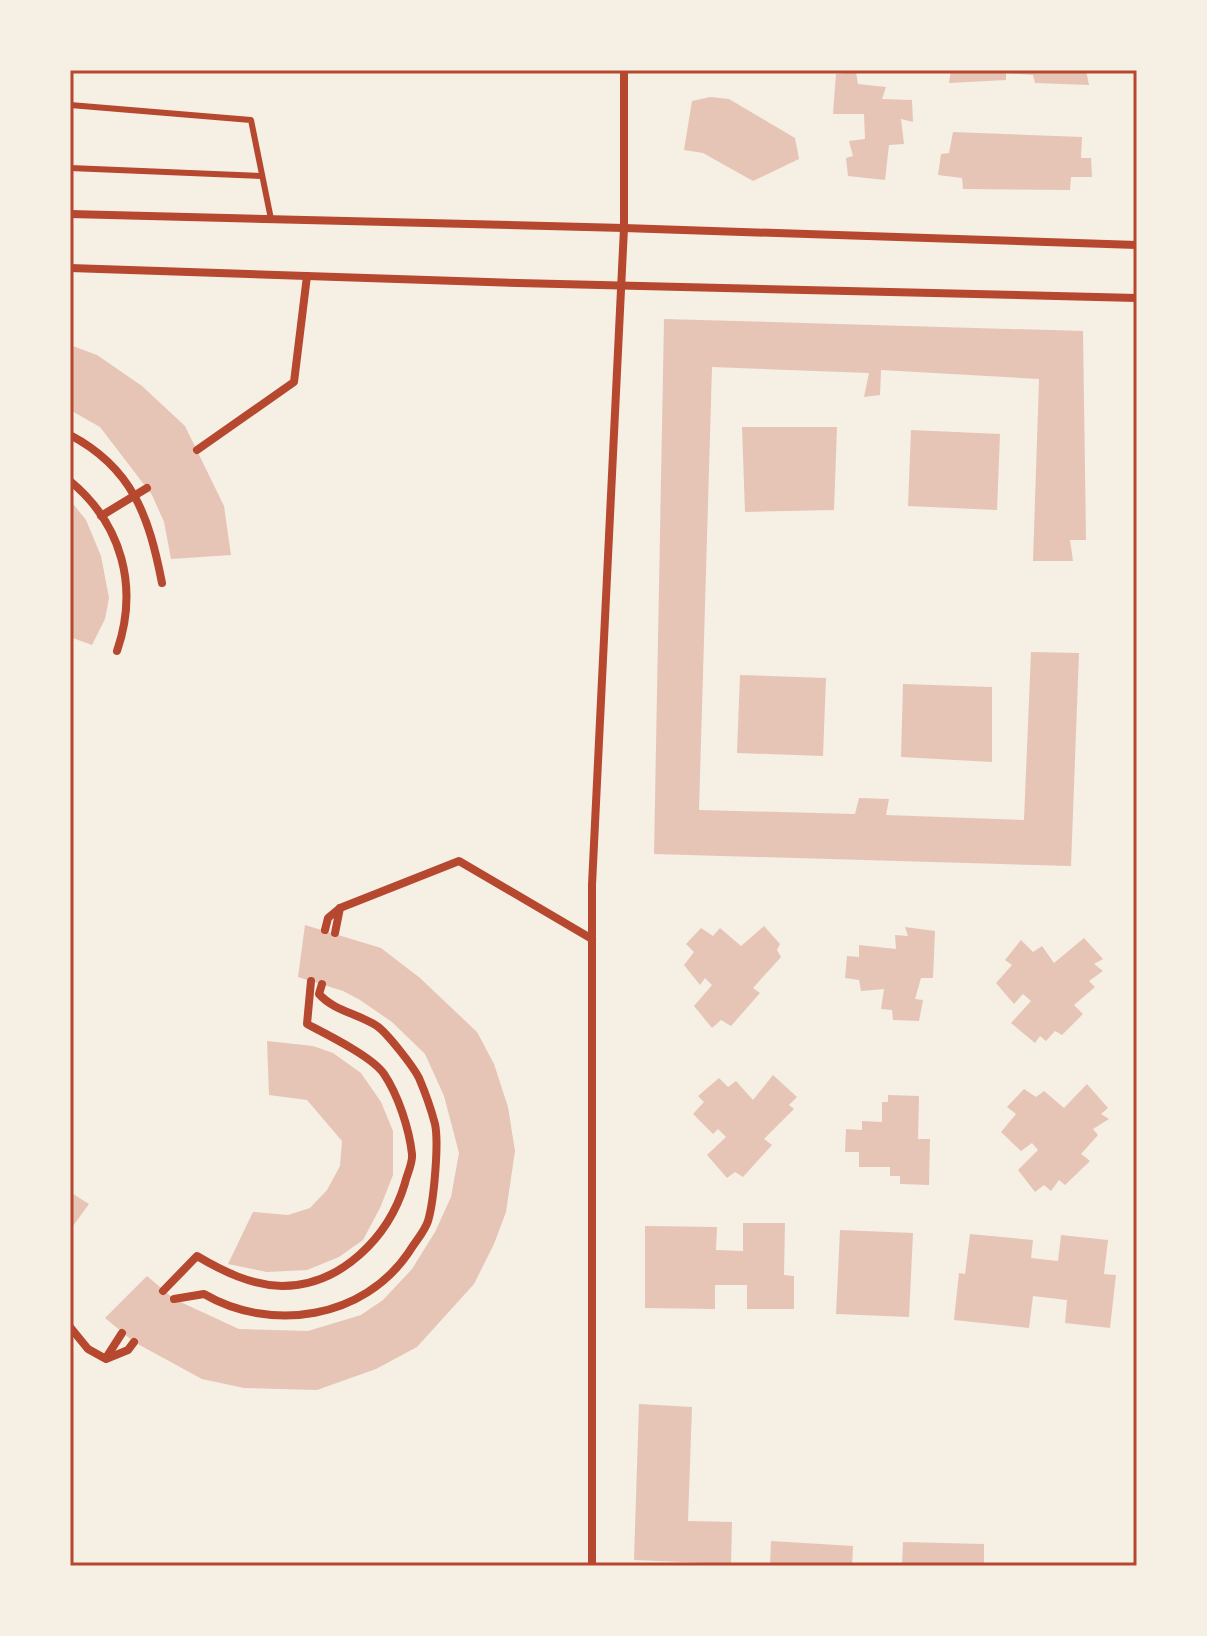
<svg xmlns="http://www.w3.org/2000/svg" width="1207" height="1636" font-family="'Space Grotesk',sans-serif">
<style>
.building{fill:#e6c5b7}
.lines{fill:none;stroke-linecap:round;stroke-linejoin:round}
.service{stroke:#b5482f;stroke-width:6}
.minor{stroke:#b5482f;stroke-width:8}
.neatline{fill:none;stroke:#b5482f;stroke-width:3}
</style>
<rect width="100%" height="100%" fill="#f6efe4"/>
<g class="building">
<polygon points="951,70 1086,70 1089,85 1035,83 1033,75 1006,73 1006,80 949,83"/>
<polygon points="856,72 858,84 886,87 882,99 912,100 913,122 901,119 904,144 889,145 885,180 848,176 846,158 853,156 849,141 865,139 864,114 833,114 836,74"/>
<polygon points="710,97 729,99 795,138 799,159 753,181 703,153 684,150 692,101"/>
<polygon points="953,132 1082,137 1081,158 1091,158 1092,177 1071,177 1070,190 963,189 962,178 938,175 941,154 949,153"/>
<polygon points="664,319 1083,331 1086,540 1070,540 1073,561 1033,561 1039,379 881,370 880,395 864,397 869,373 712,367 699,810 855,814 859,798 889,799 886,815 1024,820 1031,652 1079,653 1071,866 654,854"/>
<polygon points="70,345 97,355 142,386 185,426 224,506 231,555 171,559 164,522 152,495 100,427 70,410"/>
<polygon points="742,427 837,427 834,510 745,512"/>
<polygon points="911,430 1000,434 997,510 908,506"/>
<polygon points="70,500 86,520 101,556 109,598 105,619 92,645 70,637"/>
<polygon points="740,675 826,678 823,756 737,753"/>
<polygon points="903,684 992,687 992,762 901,757"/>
<polygon points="305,925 381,948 420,978 477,1032 494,1064 508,1107 515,1151 506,1212 494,1244 474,1284 417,1347 376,1369 317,1390 244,1388 202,1379 134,1342 105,1318 147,1276 174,1299 239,1329 308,1331 361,1315 383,1300 412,1269 435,1232 451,1197 459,1153 444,1096 425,1054 392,1022 360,1000 343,991 298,977"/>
<polygon points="764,926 780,944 777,950 781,957 753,988 760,993 731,1026 721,1020 712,1028 694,1006 712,985 705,978 700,985 684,965 694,952 686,944 701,928 713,936 720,928 741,946"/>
<polygon points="905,927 935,931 933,978 921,978 915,999 923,1000 919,1021 893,1020 892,1010 881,1009 884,989 861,991 859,980 845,978 847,956 859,957 859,945 896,949 895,935 908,936"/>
<polygon points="1084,938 1103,959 1094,964 1103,971 1089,981 1095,987 1074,1005 1083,1014 1062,1035 1055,1031 1046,1041 1040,1036 1035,1043 1011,1023 1031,1001 1023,994 1014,1004 996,983 1012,965 1005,960 1021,940 1033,952 1042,946 1054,963"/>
<polygon points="267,1041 313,1046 333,1053 361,1073 381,1102 393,1131 393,1175 380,1208 363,1240 339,1257 307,1270 267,1272 228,1264 253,1212 288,1215 310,1208 327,1190 340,1166 342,1141 307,1100 269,1095"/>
<polygon points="773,1075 797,1097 789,1105 794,1109 764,1139 772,1145 743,1177 735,1172 727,1178 707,1155 726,1137 718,1129 713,1134 693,1114 704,1102 698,1096 719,1078 728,1087 736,1081 753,1100"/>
<polygon points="1087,1084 1108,1108 1101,1114 1109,1119 1093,1129 1098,1135 1081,1154 1090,1161 1065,1185 1059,1180 1051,1191 1044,1185 1035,1192 1018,1170 1038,1150 1032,1143 1021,1151 1001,1132 1016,1114 1007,1107 1024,1089 1036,1097 1044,1091 1064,1108"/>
<polygon points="888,1095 919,1096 918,1139 930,1139 929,1185 900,1184 900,1176 890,1176 890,1167 859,1167 859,1152 845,1152 846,1129 862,1130 862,1121 882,1122 882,1102 888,1102"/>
<polygon points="70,1192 89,1204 70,1230"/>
<polygon points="743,1223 785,1223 784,1275 794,1276 794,1309 747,1309 747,1285 715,1285 715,1309 645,1308 645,1226 717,1227 716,1250 743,1251"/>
<polygon points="840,1230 913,1233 909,1317 836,1314"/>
<polygon points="970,1234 1033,1240 1031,1258 1058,1261 1061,1235 1108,1240 1104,1274 1116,1275 1110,1328 1065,1323 1067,1300 1033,1296 1029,1328 954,1320 959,1273 965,1274"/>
<polygon points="639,1404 692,1407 688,1521 732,1522 731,1564 634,1560"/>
<polygon points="771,1541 853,1546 852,1566 770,1566"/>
<polygon points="903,1542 984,1544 984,1566 902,1566"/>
</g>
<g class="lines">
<g class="service">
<polyline points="70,105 251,120 271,219"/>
<polyline points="70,168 262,176"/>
</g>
<g class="minor">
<polyline points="70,214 624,228 1137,245"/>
<polyline points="70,268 518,283 1137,298"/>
<path d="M 70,435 C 133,468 149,517 162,583"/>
<polyline points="197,450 294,382 307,276"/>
<path d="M 70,481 C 122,524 139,587 117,651"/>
<polyline points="101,516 147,488"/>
<polyline points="325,930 328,918 340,908 459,861 592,939"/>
<polyline points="335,933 340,908"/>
<path d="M 163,1291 L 197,1256 C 224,1272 251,1285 282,1286 C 341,1286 389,1237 405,1183 C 407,1174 413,1163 412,1154 C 409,1128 398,1095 384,1074 C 373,1057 326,1034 307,1024 L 311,981"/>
<path d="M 174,1299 L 204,1294 C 271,1333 364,1319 409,1252 C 415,1242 425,1231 428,1221 C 434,1201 439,1143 435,1124 C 431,1109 425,1092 419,1078 C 413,1066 387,1033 377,1026 C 359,1014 334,1011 319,994 L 322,984"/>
<polyline points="70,1327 88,1349 106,1359 128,1350 134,1342"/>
<polyline points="106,1358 122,1333"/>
<polyline points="592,1566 592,885 624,228 624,70"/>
</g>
</g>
<rect width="1207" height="1636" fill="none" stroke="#f6efe4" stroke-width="144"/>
<rect x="72" y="72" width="1063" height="1492" class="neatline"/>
</svg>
